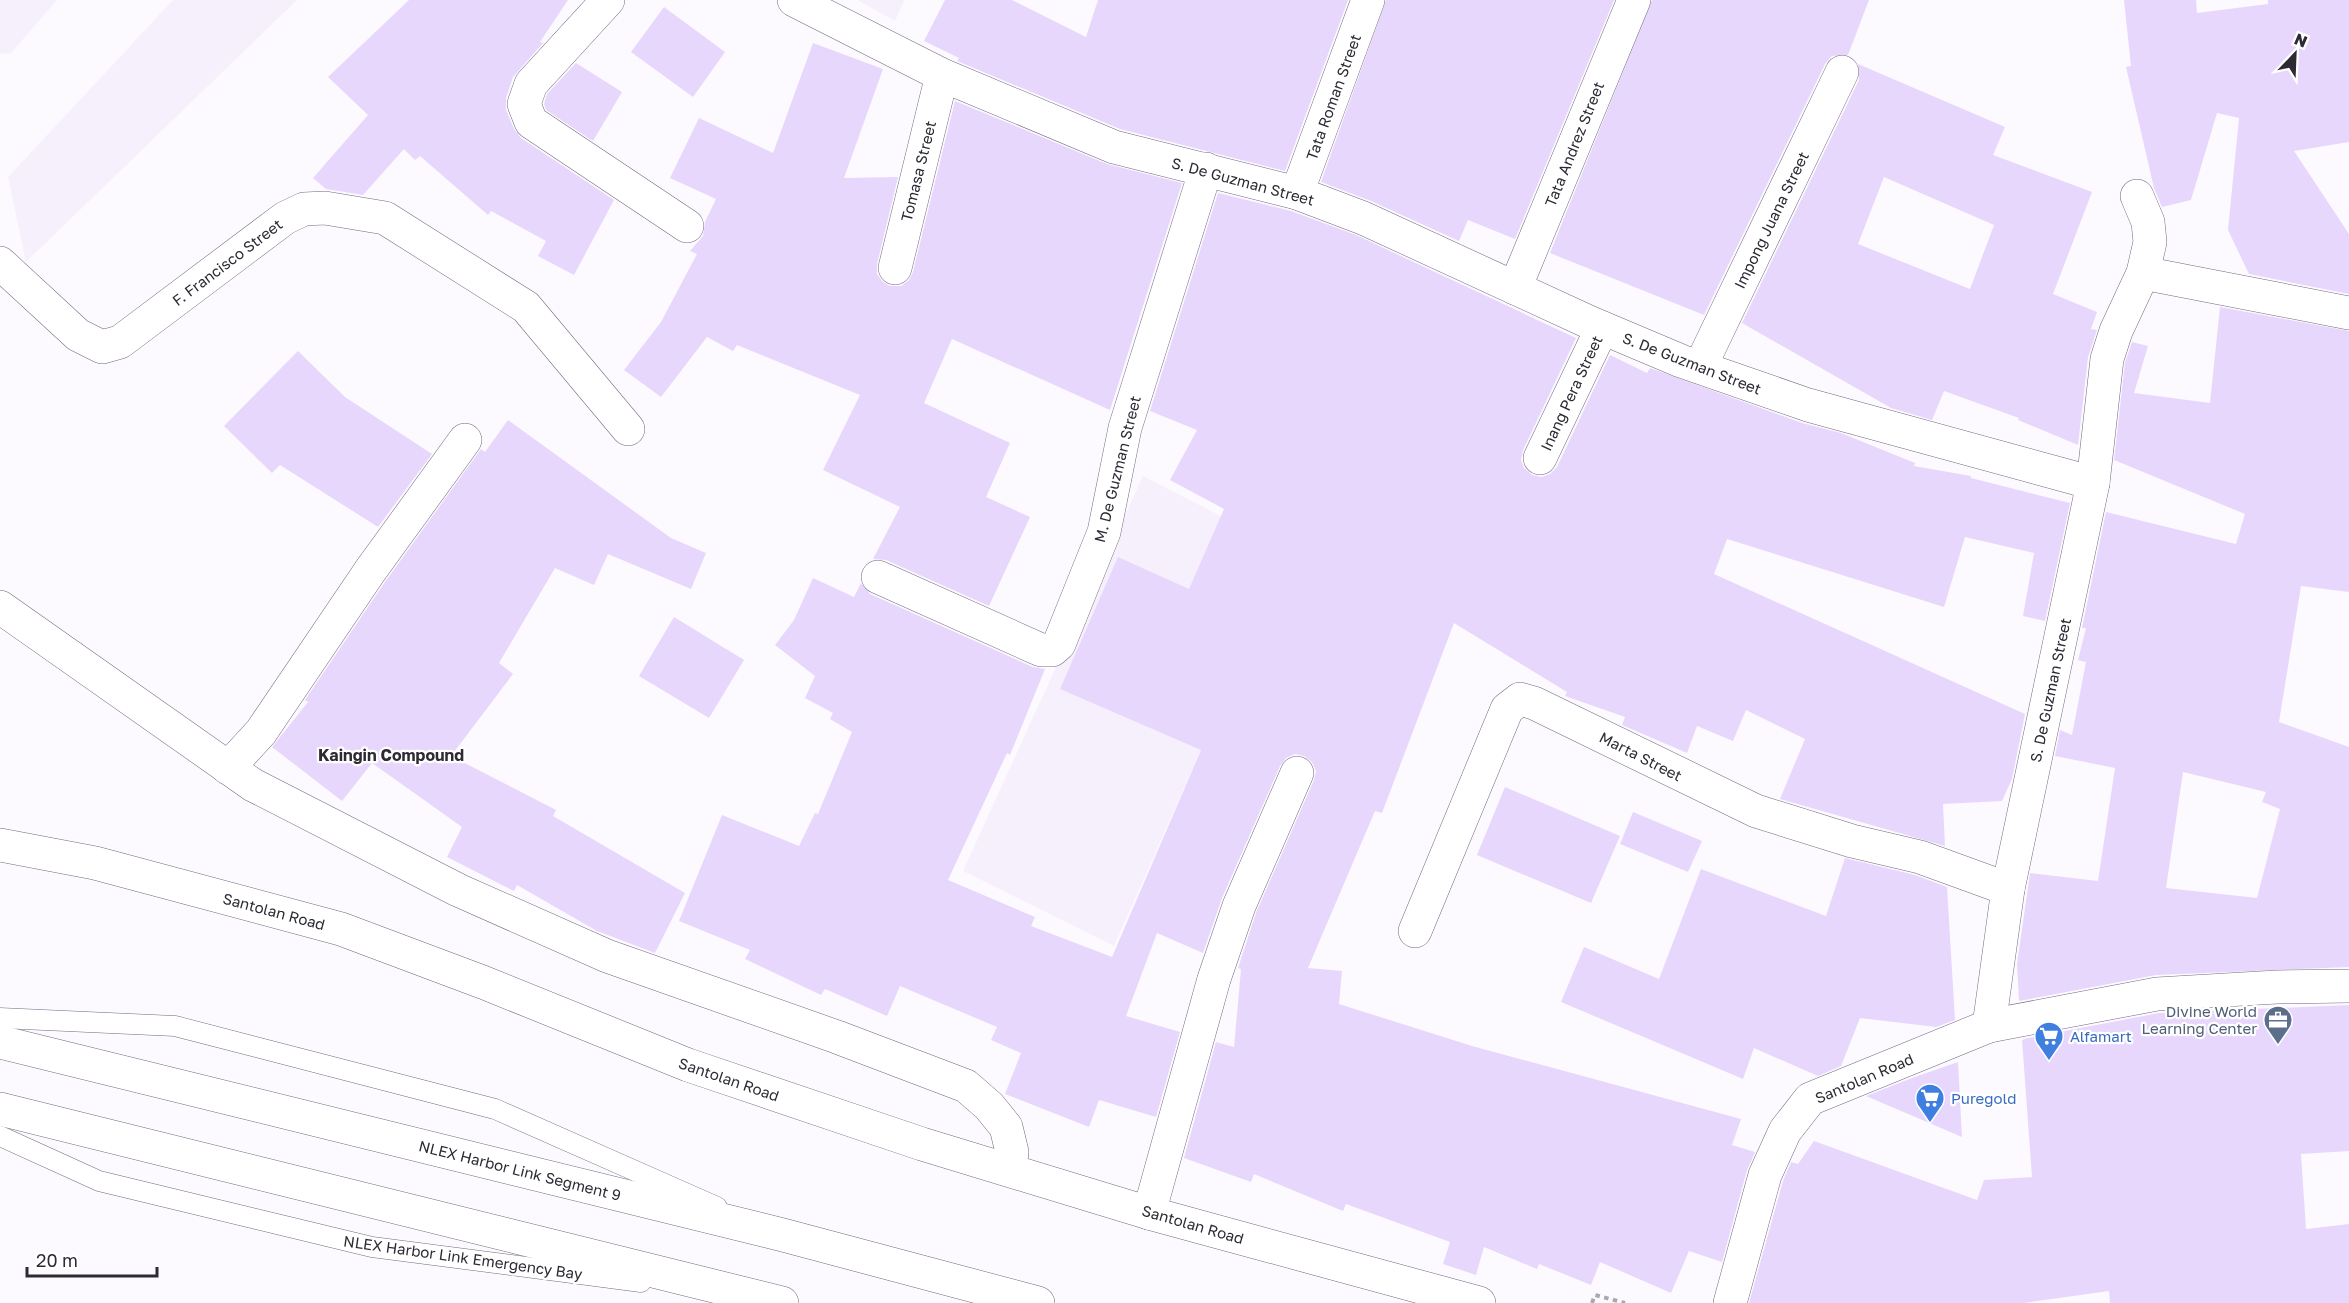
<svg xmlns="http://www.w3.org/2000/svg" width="2349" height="1303" font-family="'Golos Text',sans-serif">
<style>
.built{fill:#f6f0fd}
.building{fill:#e8d7fc;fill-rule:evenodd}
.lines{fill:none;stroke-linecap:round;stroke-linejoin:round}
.lane-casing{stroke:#74697f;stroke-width:21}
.street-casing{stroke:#74697f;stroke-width:34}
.secondary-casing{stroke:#74697f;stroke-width:34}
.highway-casing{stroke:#74697f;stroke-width:34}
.path{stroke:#aaa8ae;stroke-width:4;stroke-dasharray:4.5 4.5;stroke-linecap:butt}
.lane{stroke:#fff;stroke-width:20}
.street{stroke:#fff;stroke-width:33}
.secondary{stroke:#fff;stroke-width:33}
.highway{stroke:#fff;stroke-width:33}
.labels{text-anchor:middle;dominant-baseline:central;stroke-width:4.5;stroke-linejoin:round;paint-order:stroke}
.street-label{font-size:15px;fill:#2e2a33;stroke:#fff}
.service-label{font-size:15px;fill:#4e5e75;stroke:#fff;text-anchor:end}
.shop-label{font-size:15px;fill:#366cbe;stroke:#fff;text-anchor:start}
.neighbourhood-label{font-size:16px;font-weight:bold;fill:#2e2a33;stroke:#fff}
</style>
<rect width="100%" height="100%" fill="#fcfaff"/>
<g class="built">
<polygon points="0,0 57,0 11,53 0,54"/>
<polygon points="173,0 297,0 26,262 8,177"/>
<polygon points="857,0 904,0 895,21"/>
<polygon points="1143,476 1289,551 1114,946 963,871"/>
</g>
<g class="building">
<polygon points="409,0 568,0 540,42 543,43 513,77 506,98 506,110 514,129 521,138 614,200 574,275 538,256 546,241 491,211 488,215 420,156 415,160 404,149 363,195 326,189 313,178 368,115 328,77"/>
<polygon points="945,0 1012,0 1086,37 1098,0 1348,0 1285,171 1120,129 957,61 959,58 924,41"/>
<polygon points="1386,0 1614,0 1515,239 1468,220 1459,241 1371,201 1321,182"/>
<polygon points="1652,0 1869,0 1848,55 1832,56 1825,64 1704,315 1550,253"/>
<polygon points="2124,0 2196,0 2197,13 2268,4 2268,0 2349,0 2349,142 2294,151 2349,234 2349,294 2249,274 2228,230 2239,118 2217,113 2191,200 2162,207 2154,188 2126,67 2131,66"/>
<polygon points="664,7 725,52 693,97 631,52"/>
<polygon points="813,43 883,69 844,178 898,177 877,264 877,274 883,282 890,286 901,286 909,280 913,272 955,101 1107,164 1182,183 1110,410 952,339 924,403 1010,443 986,497 1030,517 989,606 886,560 873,559 900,507 823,470 860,395 737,345 733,351 707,337 661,397 624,370 661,322 697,254 690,251 703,236 705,222 716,199 670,178 699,118 773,153"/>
<polygon points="576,63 622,92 593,141 546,110 544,104 547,94"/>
<path d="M 1858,64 L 2005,127 L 1993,155 L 2092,192 L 2053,294 L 2097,312 L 2091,329 L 2097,330 L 2088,357 L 2078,445 L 2018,420 L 2019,418 L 1944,391 L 1932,420 L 1891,408 L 1742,323 L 1859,80 ZM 1884,177 L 1994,225 L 1970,289 L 1858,244 Z"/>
<polygon points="1218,193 1291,211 1356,235 1576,338 1523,450 1521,460 1524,468 1532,475 1542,477 1550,474 1557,467 1610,355 1647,373 1650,368 1802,423 1841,433 1915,463 1914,466 1971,476 1971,478 2070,503 2045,621 2023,616 2034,553 1965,537 1944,607 1727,539 1714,574 2025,714 2012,779 2002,801 1943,804 1945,846 1780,799 1805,739 1746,710 1733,741 1697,726 1687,753 1622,725 1625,717 1565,696 1567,692 1454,623 1382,813 1375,811 1308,968 1342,971 1339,1004 1472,1046 1741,1119 1732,1145 1755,1152 1747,1170 1722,1262 1689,1251 1671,1293 1600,1262 1591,1285 1539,1264 1537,1269 1484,1247 1476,1275 1443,1264 1450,1242 1346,1204 1343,1211 1254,1174 1251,1182 1184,1158 1216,1042 1234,1047 1241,969 1238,968 1256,913 1314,780 1316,771 1312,762 1304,756 1295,754 1286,758 1280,766 1222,898 1203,953 1157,933 1126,1016 1180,1032 1156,1117 1099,1100 1089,1127 1005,1094 1021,1053 991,1040 997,1027 900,986 887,1016 825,989 821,995 745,959 750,950 679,921 722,815 799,846 815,813 818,814 852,732 830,719 833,713 805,698 815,676 775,645 794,620 813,578 854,597 861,583 870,594 1033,667 1045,669 1010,755 1007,753 948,880 1035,917 1031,926 1112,957 1201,750 1060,689 1118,557 1189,589 1224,509 1170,480 1197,430 1150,411"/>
<path d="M 2220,307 L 2349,331 L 2349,592 L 2301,586 L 2279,722 L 2349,747 L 2349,967 L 2156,975 L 2019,1001 L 2017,964 L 2030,873 L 2098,881 L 2115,768 L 2055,756 L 2060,730 L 2072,735 L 2086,662 L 2078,660 L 2086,628 L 2082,628 L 2106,512 L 2236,544 L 2245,514 L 2114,460 L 2125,363 L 2132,342 L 2148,346 L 2134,393 L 2210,403 ZM 2183,772 L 2266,792 L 2262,802 L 2280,809 L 2257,898 L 2166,888 Z"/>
<polygon points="298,351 345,397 432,454 378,527 280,465 272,473 224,426"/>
<polygon points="508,420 671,538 706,553 691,589 608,554 594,585 555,568 499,663 513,674 451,756 556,810 553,816 685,893 655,953 597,931 517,885 514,891 447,857 462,827 372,763 342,801 272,747 308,702 305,700 385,582 481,449 485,452"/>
<polygon points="674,617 744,660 709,718 639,676"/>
<polygon points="1505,787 1620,836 1591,903 1477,855"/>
<polygon points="1633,812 1702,841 1688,872 1620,844"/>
<polygon points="1845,858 1915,875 1947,887 1955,1020 1936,1027 1860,1018 1841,1066 1818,1076 1754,1048 1743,1079 1561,1002 1584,947 1659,979 1701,869 1826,916"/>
<polygon points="2349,1005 2349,1151 2301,1154 2306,1229 2349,1224 2349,1303 2110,1303 2109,1291 2024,1303 1749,1303 1783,1181 1791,1162 1798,1164 1814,1141 1977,1200 1984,1180 2032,1177 2022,1040 2025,1039 2023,1039 2159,1013"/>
<polygon points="1958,1062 1962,1137 1866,1096 1912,1078"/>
</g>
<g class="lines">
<g class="lane-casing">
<g id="lane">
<polyline points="0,1018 175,1026 495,1109 717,1207"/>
<polyline points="0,1136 99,1181 372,1247 641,1282"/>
</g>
</g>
<g class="street-casing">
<g id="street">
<polyline points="608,0 531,84 524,104 531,122 687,226"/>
<polyline points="794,0 942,75 1114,147 1297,193 1363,218 1591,323 1681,361 1808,405 2093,483"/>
<polyline points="1297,193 1368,0"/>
<polyline points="0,263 78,335 102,347 120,342 285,218 304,209 325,208 385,218 526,307 628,429"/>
<polyline points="895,268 942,75"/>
<polyline points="2143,273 2349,313"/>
<polyline points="1515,288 1634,0"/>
<polyline points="1700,367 1842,72"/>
<polyline points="1540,458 1602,328"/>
<polyline points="878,577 1041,650 1052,650 1059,644 1104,532 1125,428 1206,169"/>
<polyline points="0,607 253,785 458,890 607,956 837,1037 966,1086 989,1106 1006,1127 1012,1152 1010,1170"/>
<polyline points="228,768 261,732 370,571 465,440"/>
<polyline points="1415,931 1507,709 1520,699 1534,703 1756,811 1852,841 1920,857 2008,889"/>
<polyline points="1989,1026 2008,889 2093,483 2107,359 2116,331 2143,273 2150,242 2148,222 2137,196"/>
<polyline points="1149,1213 1214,979 1239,906 1297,773"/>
</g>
</g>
<g class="secondary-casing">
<g id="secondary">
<polyline points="0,845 95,863 341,929 485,983 688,1065 922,1144 1149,1213 1479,1303"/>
<polyline points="1730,1303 1765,1175 1785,1131 1810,1099 1989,1026 2157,994 2277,987 2349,986"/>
</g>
</g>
<g class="highway-casing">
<g id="highway">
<polyline points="0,1042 783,1235 1038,1303"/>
<polyline points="0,1109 782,1303"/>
</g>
</g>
<polyline class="path" points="1592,1303 1595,1295 1625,1303"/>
<use href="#lane" class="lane"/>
<use href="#street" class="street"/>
<use href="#secondary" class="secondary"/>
<use href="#highway" class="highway"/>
</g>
<defs>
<g id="office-pin" transform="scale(1.5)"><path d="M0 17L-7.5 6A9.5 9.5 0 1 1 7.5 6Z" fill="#5c6f8a" stroke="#fff"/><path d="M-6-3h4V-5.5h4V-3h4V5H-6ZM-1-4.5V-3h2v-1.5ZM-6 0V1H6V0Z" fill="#fff"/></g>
<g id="supermarket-pin" transform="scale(1.5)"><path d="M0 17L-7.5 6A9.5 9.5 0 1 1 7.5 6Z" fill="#3f7fe0" stroke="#fff"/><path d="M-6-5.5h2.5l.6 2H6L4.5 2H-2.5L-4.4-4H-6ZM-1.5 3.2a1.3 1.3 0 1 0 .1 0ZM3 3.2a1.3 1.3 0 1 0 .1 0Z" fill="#fff"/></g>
</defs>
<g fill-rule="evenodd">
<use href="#office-pin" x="2278" y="1020"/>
<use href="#supermarket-pin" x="2049" y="1036"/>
<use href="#supermarket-pin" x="1930" y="1098"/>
</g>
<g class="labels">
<g class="street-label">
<text transform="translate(1333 97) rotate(-70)">Tata Roman Street</text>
<text transform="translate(1574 144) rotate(-68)">Tata Andrez Street</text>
<text transform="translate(918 171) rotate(-76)">Tomasa Street</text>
<text transform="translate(1243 181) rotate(15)">S. De Guzman Street</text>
<text transform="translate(1771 220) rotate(-64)">Impong Juana Street</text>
<text transform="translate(227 262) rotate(-37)">F. Francisco Street</text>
<text transform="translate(1692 363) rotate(21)">S. De Guzman Street</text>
<text transform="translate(1571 393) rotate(-65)">Inang Pera Street</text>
<text transform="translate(1117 469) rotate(-76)">M. De Guzman Street</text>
<text transform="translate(2050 690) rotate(-78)">S. De Guzman Street</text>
<text transform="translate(1641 756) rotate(27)">Marta Street</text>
<text transform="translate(274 911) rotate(15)">Santolan Road</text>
<text transform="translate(1864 1078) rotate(-23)">Santolan Road</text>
<text transform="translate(729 1079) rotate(19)">Santolan Road</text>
<text transform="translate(520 1170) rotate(14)">NLEX Harbor Link Segment 9</text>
<text transform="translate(1193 1224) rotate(16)">Santolan Road</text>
<text transform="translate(463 1257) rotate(8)">NLEX Harbor Link Emergency Bay</text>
</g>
<g class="service-label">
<text x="2257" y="1011">Divine World<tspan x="2257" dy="17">Learning Center</tspan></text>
</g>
<g class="shop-label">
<text x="2070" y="1036">Alfamart</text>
<text x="1951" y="1098">Puregold</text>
</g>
<g class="neighbourhood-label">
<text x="391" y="755">Kaingin Compound</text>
</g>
</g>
<g transform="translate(2295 54) rotate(23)" stroke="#ffffff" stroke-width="4.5" paint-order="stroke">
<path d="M0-4.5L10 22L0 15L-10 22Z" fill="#2e2a33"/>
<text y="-9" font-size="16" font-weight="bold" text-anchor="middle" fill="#2e2a33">N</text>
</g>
<path d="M27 1267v9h130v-9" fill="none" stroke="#2e2a33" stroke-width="3"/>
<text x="36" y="1267" font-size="18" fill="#2e2a33" stroke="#ffffff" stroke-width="4.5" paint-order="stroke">20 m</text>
</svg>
